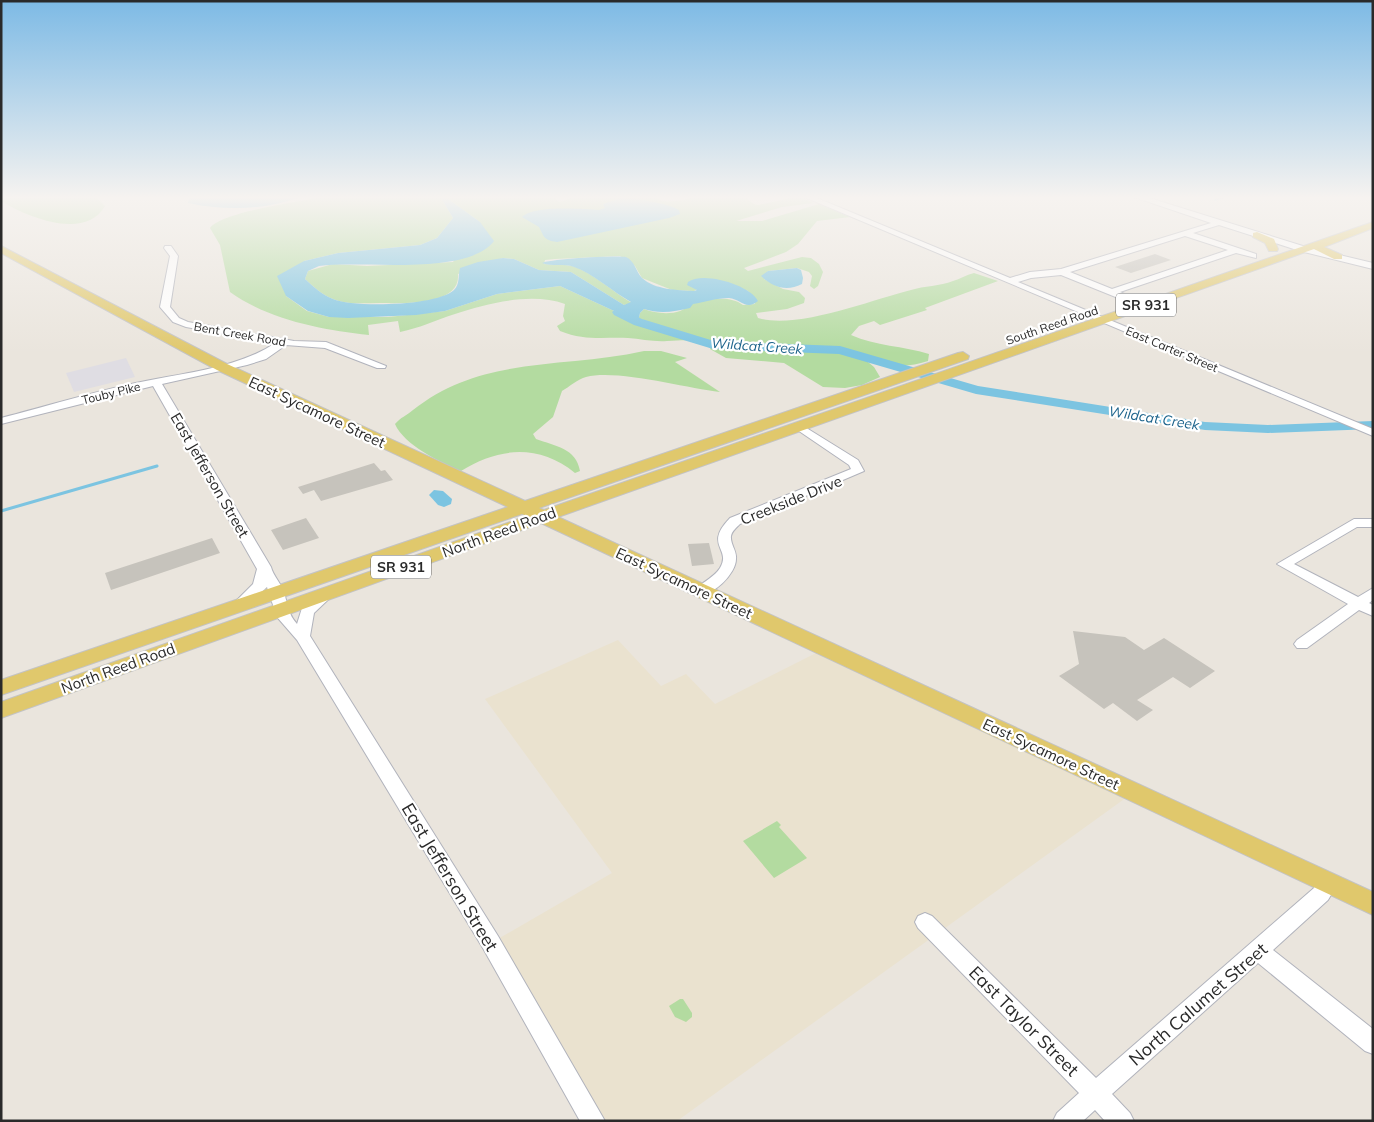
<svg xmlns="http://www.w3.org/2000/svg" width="1374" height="1122" font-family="Mulish,sans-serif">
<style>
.industrial{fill:#dfdde3}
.education{fill:#eae2cf}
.green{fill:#b3dba0}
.water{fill:#7cc4e1}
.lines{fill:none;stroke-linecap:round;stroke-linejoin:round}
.stream-far1{stroke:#7cc4e1;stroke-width:2}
.stream{stroke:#7cc4e1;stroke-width:3}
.river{fill:#7cc4e1;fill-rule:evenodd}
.building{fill:#c6c3bc}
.minor-casing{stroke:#b1b3bc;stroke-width:2}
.major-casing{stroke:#c3c3c3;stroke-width:2}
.minor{fill:#fff;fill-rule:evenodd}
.major{fill:#e0c86c;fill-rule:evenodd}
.labels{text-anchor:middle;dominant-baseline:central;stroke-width:4.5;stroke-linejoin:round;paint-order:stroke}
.far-street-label{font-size:12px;fill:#2a2a2a;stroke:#fff}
.shield{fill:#fff;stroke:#6a6a6a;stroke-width:1}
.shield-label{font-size:14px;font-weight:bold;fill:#2a2a2a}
.far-water-label{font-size:14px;font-style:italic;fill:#1c638b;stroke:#fff}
.street-label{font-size:15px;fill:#2a2a2a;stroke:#fff}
.near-street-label{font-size:18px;fill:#2a2a2a;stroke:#fff}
</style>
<rect width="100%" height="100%" fill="#eae5dd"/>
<polygon class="industrial" points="126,358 135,377 74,392 66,373"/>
<polygon class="education" points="618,640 661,686 686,674 715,704 824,649 1134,792 677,1121 593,1121 491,943 612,873 485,699"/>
<g class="green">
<path d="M 1,196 L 95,196 L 105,206 C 85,241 27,217 1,201 Z"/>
<path d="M 326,196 L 440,196 L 453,218 L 437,238 L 420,245 L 338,253 L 304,261 L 286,296 L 307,311 L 329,317 L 388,317 L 445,311 L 497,294 L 560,286 L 638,322 L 640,313 L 644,309 C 654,313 669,315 680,311 C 685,309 689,305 694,303 C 709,299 730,295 743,305 L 755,304 L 748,291 L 713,279 L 694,291 L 672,290 L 642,278 L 635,266 L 620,256 L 555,259 L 545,260 L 544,264 C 553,265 563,264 572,266 C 592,272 613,292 632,303 L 624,305 L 571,272 L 539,270 L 514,259 L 503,258 L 458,274 C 461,307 400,303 380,303 C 364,303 348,305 333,299 C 322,295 314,287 305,279 L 308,271 L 333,264 L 367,266 L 453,262 L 480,222 L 444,196 L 552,196 L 559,202 L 579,196 L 656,196 C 660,207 688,198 699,197 C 711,195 729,194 741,196 C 748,198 751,204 758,205 L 795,197 L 801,197 L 813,203 L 782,207 L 736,221 L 762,221 L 819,204 L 850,217 L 817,221 L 798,244 L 786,252 L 744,268 L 748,271 L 802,257 L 811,258 L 819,264 L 823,272 L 818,286 L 814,289 L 810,286 L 812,276 L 809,272 L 797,268 L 768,271 L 764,279 L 783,289 L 799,292 L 805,298 L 804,303 L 787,309 L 756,313 L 758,318 C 796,330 871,300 911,290 C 924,286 940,286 953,281 C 960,279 966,275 974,273 L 998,281 L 925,308 L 927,310 L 880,325 L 874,321 L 859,326 L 851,335 C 876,346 903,346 929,354 L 928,361 C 901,370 888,364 862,357 L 874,367 L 880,377 L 862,385 L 845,388 L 823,387 L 784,363 L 726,358 L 710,349 L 712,345 C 692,339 687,340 667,341 C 654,342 641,339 628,338 C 603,337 585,341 560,331 L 557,326 L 565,321 L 563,316 L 565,304 C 532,292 488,303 455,314 C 436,320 420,328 400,332 L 398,321 L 368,325 L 369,335 C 322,330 269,320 230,292 L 220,245 L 210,228 C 224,211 301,202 326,196 Z"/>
<path d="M 644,351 L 661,351 L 687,358 L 675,362 L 720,392 C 685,388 617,369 586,377 C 578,379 569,387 562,391 L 553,417 L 533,434 L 536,439 C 555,446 576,448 580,471 L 575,473 C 539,444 499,447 461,471 C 440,462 404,445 395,424 C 401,417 406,416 413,410 C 482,355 563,369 644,351 Z"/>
<polygon points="777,821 781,825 779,827 807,858 774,878 743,841"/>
<polygon points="680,999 683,999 692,1013 692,1017 686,1022 675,1017 669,1006"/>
</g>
<g class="water">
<path d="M 190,196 L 303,196 C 267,210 226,211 188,203 Z"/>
<path d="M 440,196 L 444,196 L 480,222 L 494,241 C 466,277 362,260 319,266 L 308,271 L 305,279 C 314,287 322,295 333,299 C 353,308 437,306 454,290 C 460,284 458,276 460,268 L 478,262 L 503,258 L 514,259 L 539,270 L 571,272 L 624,305 L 631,302 C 613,292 592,273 574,267 C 564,263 552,267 542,263 C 548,259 619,255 626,257 C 635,261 636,272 642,278 C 655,290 678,290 694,291 L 697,290 L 687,285 L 688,282 C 703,271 750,285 758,301 C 746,311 741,299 729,298 C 717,298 705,302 693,304 L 690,308 C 674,312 659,314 644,309 L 640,313 L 638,322 L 560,286 L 497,294 L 445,311 L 416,315 L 348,318 L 329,317 L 308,311 L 286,296 L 277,276 L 304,261 L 338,253 L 420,245 L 437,238 L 453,218 Z"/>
<path d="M 621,198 C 636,198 667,203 679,210 L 680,214 L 669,218 L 557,242 C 543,240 544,236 539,227 L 522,217 C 534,205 582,209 599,210 L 605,208 L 603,204 Z"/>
<path d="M 797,268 L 801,270 L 803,278 L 802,284 C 786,292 773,287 761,276 L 768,271 Z"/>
<polygon points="434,490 443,491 452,499 451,504 444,507 438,505 429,495"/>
</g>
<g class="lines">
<polyline class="stream-far1" points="1215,200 1225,196"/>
<polyline class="stream" points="1,511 157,466"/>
<polygon class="river" points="618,308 642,319 714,341 840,346 978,386 1205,422 1268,425 1373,421 1373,429 1268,433 1205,430 976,394 839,354 713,349 634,325 614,315 612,312"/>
</g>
<g class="building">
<polygon points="1155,254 1171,260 1131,273 1115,267"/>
<polygon points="374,463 381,471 385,470 393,480 321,501 314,490 303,494 298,487"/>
<polygon points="306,518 319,538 283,550 271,530"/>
<polygon points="212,538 220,553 111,590 105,573"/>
<polygon points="709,543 714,564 692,566 688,544"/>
<polygon points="1073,631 1125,637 1144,650 1164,638 1215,671 1190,688 1173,677 1137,700 1153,710 1137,721 1113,703 1104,709 1059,676 1079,664"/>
</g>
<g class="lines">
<g class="minor-casing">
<g id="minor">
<path d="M 802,196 L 812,196 L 1010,278 L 1030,272 L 1061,269 L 1211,223 L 1131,196 L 1143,196 L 1306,247 L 1373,263 L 1373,269 L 1300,251 L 1219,225 L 1193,233 L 1256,254 L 1256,258 L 1236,253 L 1120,292 L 1131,297 L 1131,301 L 1128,302 L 1061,275 L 1031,278 L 1018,282 L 1373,429 L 1373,436 ZM 1185,236 L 1228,250 L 1112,289 L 1070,272 Z"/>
<path d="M 165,246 L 171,246 L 178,256 L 170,307 L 179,318 L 188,322 L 294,341 L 326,342 L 386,366 L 385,368 L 377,368 L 325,348 L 286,345 L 266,359 L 247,365 L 162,384 L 271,567 C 273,576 282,584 284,593 C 288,605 288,614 297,624 L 302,608 L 322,591 L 332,591 L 334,594 L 314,613 L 310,636 L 498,936 L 605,1121 L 580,1121 L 484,950 L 297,640 L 277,617 L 267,587 L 245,607 L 235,607 L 233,604 L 253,584 L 257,569 L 153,386 L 1,424 L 1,418 C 52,405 105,388 156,379 C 193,372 244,365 275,343 L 186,327 L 173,322 L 160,307 L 170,256 L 164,248 Z"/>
<path d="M 800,424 L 858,460 L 864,471 L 740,524 C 736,528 732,531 731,536 C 730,544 737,551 736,559 C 736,574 712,598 696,594 L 694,591 L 696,588 C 704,582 715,576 720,568 C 732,548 703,546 730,518 L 851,469 L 849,465 L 796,429 L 796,425 Z"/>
<polygon points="1354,519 1373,519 1373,527 1357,527 1294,564 1358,597 1373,588 1373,600 1369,603 1373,605 1373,616 1359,610 1307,648 1297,648 1294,644 1297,640 1348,604 1277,564"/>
<polygon points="1328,875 1335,877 1338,883 1328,900 1273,950 1373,1029 1373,1054 1365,1051 1258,963 1112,1094 1130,1113 1134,1121 1105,1121 1095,1110 1083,1121 1053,1121 1057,1113 1079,1093 918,928 915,922 918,916 925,913 932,916 1096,1078 1314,888 1321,877"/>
</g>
</g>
<g class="major-casing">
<g id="major">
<polygon points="1373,222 1373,228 1324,247 1342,255 1342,259 1334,259 1314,249 558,517 1373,892 1373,915 541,523 1,718 1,702 527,516 522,514 1,695 1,680 508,507 217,370 1,253 1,246 227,364 525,501 958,353 963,352 969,356 968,359 539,508 544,510"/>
<polygon points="1257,232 1274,239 1278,249 1277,251 1269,251 1265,243 1253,237 1253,233"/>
</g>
</g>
<use href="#minor" class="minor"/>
<use href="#major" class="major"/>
</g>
<linearGradient id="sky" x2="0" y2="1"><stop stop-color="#7dbae5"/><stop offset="0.56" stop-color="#f6f3f0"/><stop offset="1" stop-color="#f6f3f0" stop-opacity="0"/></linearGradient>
<rect width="1374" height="353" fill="url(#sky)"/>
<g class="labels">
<g class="far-street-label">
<text transform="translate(1052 325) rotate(-19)">South Reed Road</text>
<text transform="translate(240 334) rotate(10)">Bent Creek Road</text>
<text transform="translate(1172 349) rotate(23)">East Carter Street</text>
<text transform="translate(111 393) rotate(-14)">Touby Pike</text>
</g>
<g class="shield">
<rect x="1116" y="293.5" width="60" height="23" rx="4"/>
<rect x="371" y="555.5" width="60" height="23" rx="4"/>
</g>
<g class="shield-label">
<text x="1146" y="305">SR 931</text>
<text x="401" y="567">SR 931</text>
</g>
<g class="far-water-label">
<text transform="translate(757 346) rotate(4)">Wildcat Creek</text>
<text transform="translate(1154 418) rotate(9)">Wildcat Creek</text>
</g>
<g class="street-label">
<text transform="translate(317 412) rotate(25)">East Sycamore Street</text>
<text transform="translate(210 475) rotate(60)">East Jefferson Street</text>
<text transform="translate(791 500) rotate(-22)">Creekside Drive</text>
<text transform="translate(499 532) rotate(-20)">North Reed Road</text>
<text transform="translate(684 583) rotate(25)">East Sycamore Street</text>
<text transform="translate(118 668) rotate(-20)">North Reed Road</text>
<text transform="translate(1051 754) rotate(25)">East Sycamore Street</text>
</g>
<g class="near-street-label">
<text transform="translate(450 877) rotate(59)">East Jefferson Street</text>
<text transform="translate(1198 1004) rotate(-41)">North Calumet Street</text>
<text transform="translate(1024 1021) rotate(45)">East Taylor Street</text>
</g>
</g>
<rect width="1374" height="1122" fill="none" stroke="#2a2a2a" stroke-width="5"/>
</svg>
